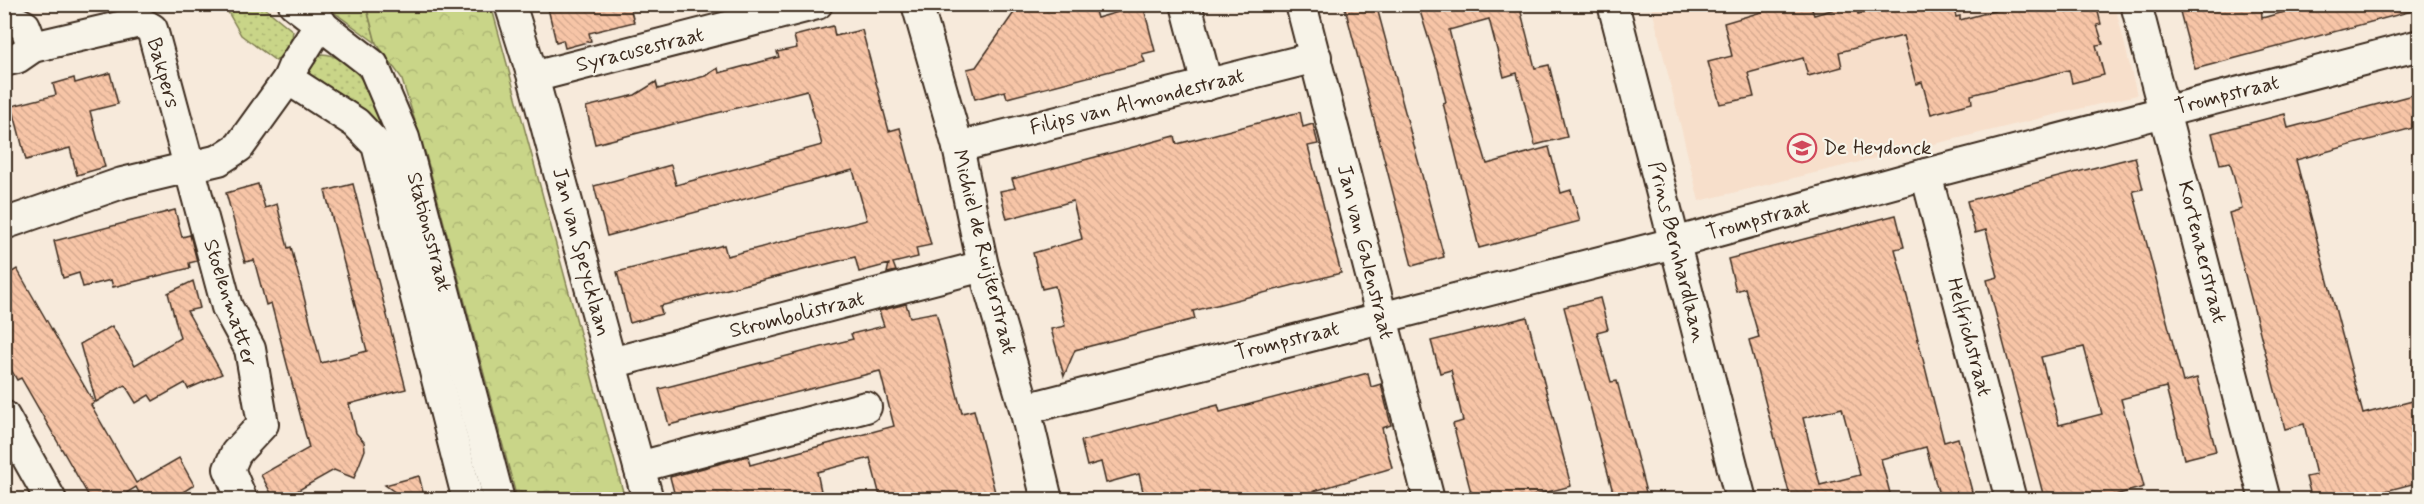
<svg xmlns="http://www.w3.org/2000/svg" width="2424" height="504" font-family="Mynerve,sans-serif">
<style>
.built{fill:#f7dfcb}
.grass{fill:url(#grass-dots);stroke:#828053;stroke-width:1.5}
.forest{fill:url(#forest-crowns);stroke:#828053;stroke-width:1.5}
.building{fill:url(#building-back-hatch);stroke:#3b2a1e;stroke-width:1.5;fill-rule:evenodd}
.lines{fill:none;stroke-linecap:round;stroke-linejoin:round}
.minor-casing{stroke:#3b2a1e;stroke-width:34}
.minor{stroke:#f7f3e8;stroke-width:30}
.labels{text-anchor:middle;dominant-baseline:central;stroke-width:4.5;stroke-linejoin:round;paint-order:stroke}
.street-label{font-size:21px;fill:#3b2a1e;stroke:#f7f3e8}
.poi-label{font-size:21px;fill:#3b2a1e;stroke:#f7f3e8;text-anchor:start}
</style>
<defs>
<pattern id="grass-dots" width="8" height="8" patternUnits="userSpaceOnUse" patternTransform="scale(1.5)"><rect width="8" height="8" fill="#c9d588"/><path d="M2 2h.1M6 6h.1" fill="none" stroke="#aeb775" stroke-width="1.8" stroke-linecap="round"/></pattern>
<pattern id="forest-crowns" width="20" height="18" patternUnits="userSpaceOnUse" patternTransform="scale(1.5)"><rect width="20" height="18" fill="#c9d588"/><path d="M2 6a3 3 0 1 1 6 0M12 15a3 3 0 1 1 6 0" fill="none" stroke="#aeb775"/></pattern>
<pattern id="building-back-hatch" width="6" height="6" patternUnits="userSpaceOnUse" patternTransform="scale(1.5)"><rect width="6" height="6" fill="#f7c5a7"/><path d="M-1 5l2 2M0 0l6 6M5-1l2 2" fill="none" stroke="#d5a98f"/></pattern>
</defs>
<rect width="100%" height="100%" fill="#f7eadb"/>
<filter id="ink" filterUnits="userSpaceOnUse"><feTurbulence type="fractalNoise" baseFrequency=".0167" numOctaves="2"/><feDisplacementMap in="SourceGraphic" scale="12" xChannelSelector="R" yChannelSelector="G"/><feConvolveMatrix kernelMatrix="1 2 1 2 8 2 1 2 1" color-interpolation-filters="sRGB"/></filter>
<g filter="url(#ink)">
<polygon class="built" points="1651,5 2115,5 2137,95 1699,201"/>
<g class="grass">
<polygon points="224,5 261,5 293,31 291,44 276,61 241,35"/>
<polygon points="324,5 366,5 376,43"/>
<path d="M 322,54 C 355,55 377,102 390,128 L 488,499 L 476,499 L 383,143 L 312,84 C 307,69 310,62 322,54 Z"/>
</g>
<polygon class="forest" points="366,5 491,5 625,499 517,499 426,155 401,77 376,43"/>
<g class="building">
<polygon points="547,4 629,4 634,22 589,33 591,41 565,48 563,40 556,42"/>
<polygon points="1020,4 1093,4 1097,18 1143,5 1155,51 1142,54 1145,62 1007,98 1005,91 975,99 967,69 976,67"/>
<polygon points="1344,4 1376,4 1444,257 1412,266"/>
<polygon points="1431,4 1519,4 1535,68 1549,65 1567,137 1535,145 1517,73 1504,77 1489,19 1449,30 1467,97 1487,164 1549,147 1561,193 1571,190 1580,221 1479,248 1443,103 1446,102 1438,69 1419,8"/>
<polygon points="1774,4 1810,4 1814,15 1852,4 1855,4 1858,14 1895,4 1953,4 1956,17 1960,16 1960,20 2020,4 2096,4 2101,24 2097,25 2103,44 2096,45 2104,75 2072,83 2069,70 1971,95 1972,103 1931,114 1922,82 1916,84 1903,36 1839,52 1842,67 1808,76 1803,58 1748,73 1754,97 1720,104 1708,62 1732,56 1724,23 1775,8"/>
<polygon points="2178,4 2261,4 2262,18 2314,4 2411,4 2412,11 2195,69"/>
<polygon points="833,26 835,36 862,30 889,131 900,128 931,245 916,248 918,257 893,263 896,271 887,273 889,264 859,272 855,257 660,306 662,314 630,323 617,272 724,245 727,256 867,220 853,170 607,236 594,186 671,165 676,185 822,145 807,90 595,144 586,107 635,95 656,82 658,89 705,76 718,68 719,73 779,57 777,52 797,48 794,36"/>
<polygon points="110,73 118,104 90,111 105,167 77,175 70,148 26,160 12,106 56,95 53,84 74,78 75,83"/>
<polygon points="2420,93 2420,126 2296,160 2363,414 2420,399 2420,482 2351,500 2312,500 2306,477 2316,475 2304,424 2285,429 2229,213 2242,209 2230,162 2220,164 2212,133 2285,114 2288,128"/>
<polygon points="1300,112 1303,127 1313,124 1318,144 1308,146 1341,273 1193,311 1195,319 1075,350 1064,376 1051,329 1065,326 1055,286 1042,289 1033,253 1082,239 1073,201 1007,219 1000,191 1015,188 1012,179 1035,173 1175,136 1177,144"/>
<path d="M 2135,157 L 2143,189 L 2133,191 L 2183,382 L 2197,378 L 2216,451 L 2184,459 L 2166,387 L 2121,399 L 2144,487 L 2097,500 L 2057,500 L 2055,493 L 2043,494 L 1987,280 L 1998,277 L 1986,230 L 1975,233 L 1967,201 ZM 2084,347 L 2102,414 L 2059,425 L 2041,357 Z"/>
<polygon points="258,184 265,208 277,204 288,248 291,247 321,363 367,351 325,191 353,184 406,389 349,404 356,433 364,442 365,450 354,478 334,470 281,500 275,500 261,475 309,448 271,303 266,305 254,260 245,262 226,193"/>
<polygon points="175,210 182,237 190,235 197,261 189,263 190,268 113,287 111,280 83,287 79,273 63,278 54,241"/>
<path d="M 1896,215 L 1904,247 L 1895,249 L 1944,442 L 1958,438 L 1974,499 L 1940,499 L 1926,447 L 1881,459 L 1891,497 L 1879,500 L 1791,500 L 1749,340 L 1759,337 L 1745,288 L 1736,291 L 1728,259 ZM 1842,408 L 1860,475 L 1820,485 L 1803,418 Z"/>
<polygon points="17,269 94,403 91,405 136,483 179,458 194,485 183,492 188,500 143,500 136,487 115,500 91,500 21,378 17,380 4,357 4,277"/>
<polygon points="193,281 200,308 187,311 222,374 188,389 185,383 153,401 149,395 136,403 125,385 96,402 80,344 112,326 135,365 180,338 168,293"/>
<polygon points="1600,298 1608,329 1597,332 1611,382 1617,381 1648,500 1615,500 1564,307"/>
<polygon points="906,304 910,317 936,312 962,413 974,410 997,500 881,500 870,458 817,472 821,491 784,500 676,500 670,477 748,456 750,465 894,426 880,371 669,425 659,389 853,339 851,334 884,326 879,311"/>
<polygon points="1527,317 1571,486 1517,500 1473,500 1453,424 1463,421 1451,370 1440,373 1431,341"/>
<polygon points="1368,373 1371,387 1381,384 1391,425 1382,428 1392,468 1284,500 1145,500 1139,474 1106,483 1101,462 1087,466 1081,441 1218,405 1220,412"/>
<polygon points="419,476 425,500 406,500 385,485"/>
</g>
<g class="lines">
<g class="minor-casing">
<g id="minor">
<polyline points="294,4 373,65 404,138 499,500"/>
<polyline points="510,4 533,77 648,500"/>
<polyline points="917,4 958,147 983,266 1025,409 1047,500"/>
<polyline points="1186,4 1207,85"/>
<polyline points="1301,4 1429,500"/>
<polyline points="1613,4 1741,500"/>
<polyline points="2136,4 2265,500"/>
<polyline points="4,15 25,26 33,47"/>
<polyline points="4,61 17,58 33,47 140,22 152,29 227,307 250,349 263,424 236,453 229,469 242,500"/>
<polyline points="533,77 817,4"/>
<polyline points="288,79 356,123 377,145 468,500"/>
<polyline points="958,147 1316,57"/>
<polyline points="1926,174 2011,500"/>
<polyline points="4,224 122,183 219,160 239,147 288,79 293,67 321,23"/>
<polyline points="611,363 983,266"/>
<polyline points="1025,409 1674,243 1926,174 2420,45"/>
<polyline points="4,416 51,500"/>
<polyline points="639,467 866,407"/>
</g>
</g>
<use href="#minor" class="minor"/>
</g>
</g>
<defs>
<g id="school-ring" transform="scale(1.5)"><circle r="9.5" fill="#f7f3e8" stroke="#d1495b" stroke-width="1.5"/><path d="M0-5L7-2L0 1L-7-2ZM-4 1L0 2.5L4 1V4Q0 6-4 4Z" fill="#d1495b"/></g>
</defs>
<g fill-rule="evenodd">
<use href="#school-ring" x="1802" y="148"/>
</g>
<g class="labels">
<g class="street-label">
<text transform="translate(640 50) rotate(-14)">Syracusestraat</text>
<text transform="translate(163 73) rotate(74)">Bakpers</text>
<text transform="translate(2227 95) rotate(-14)">Trompstraat</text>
<text transform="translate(1137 102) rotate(-14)">Filips van Almondestraat</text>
<text transform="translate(1758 220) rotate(-15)">Trompstraat</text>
<text transform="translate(429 232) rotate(75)">Stationsstraat</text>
<text transform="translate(581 252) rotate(75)">Jan van Speycklaan</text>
<text transform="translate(984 252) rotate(76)">Michiel de Ruijterstraat</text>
<text transform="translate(1365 252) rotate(76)">Jan van Galenstraat</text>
<text transform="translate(1677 252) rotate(76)">Prins Bernhardlaan</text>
<text transform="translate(2202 252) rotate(76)">Kortenaerstraat</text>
<text transform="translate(230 303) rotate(72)">Stoelenmatter</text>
<text transform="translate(797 315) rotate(-14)">Strombolistraat</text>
<text transform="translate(1969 337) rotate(75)">Helfrichstraat</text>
<text transform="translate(1287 341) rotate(-14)">Trompstraat</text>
</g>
<g class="poi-label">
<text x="1823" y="148">De Heydonck</text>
</g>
</g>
<rect width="2424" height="504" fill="none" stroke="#f7f3e8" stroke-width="24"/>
<rect x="12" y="12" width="2400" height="480" fill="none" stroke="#3b2a1e" stroke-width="2" filter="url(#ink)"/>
</svg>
